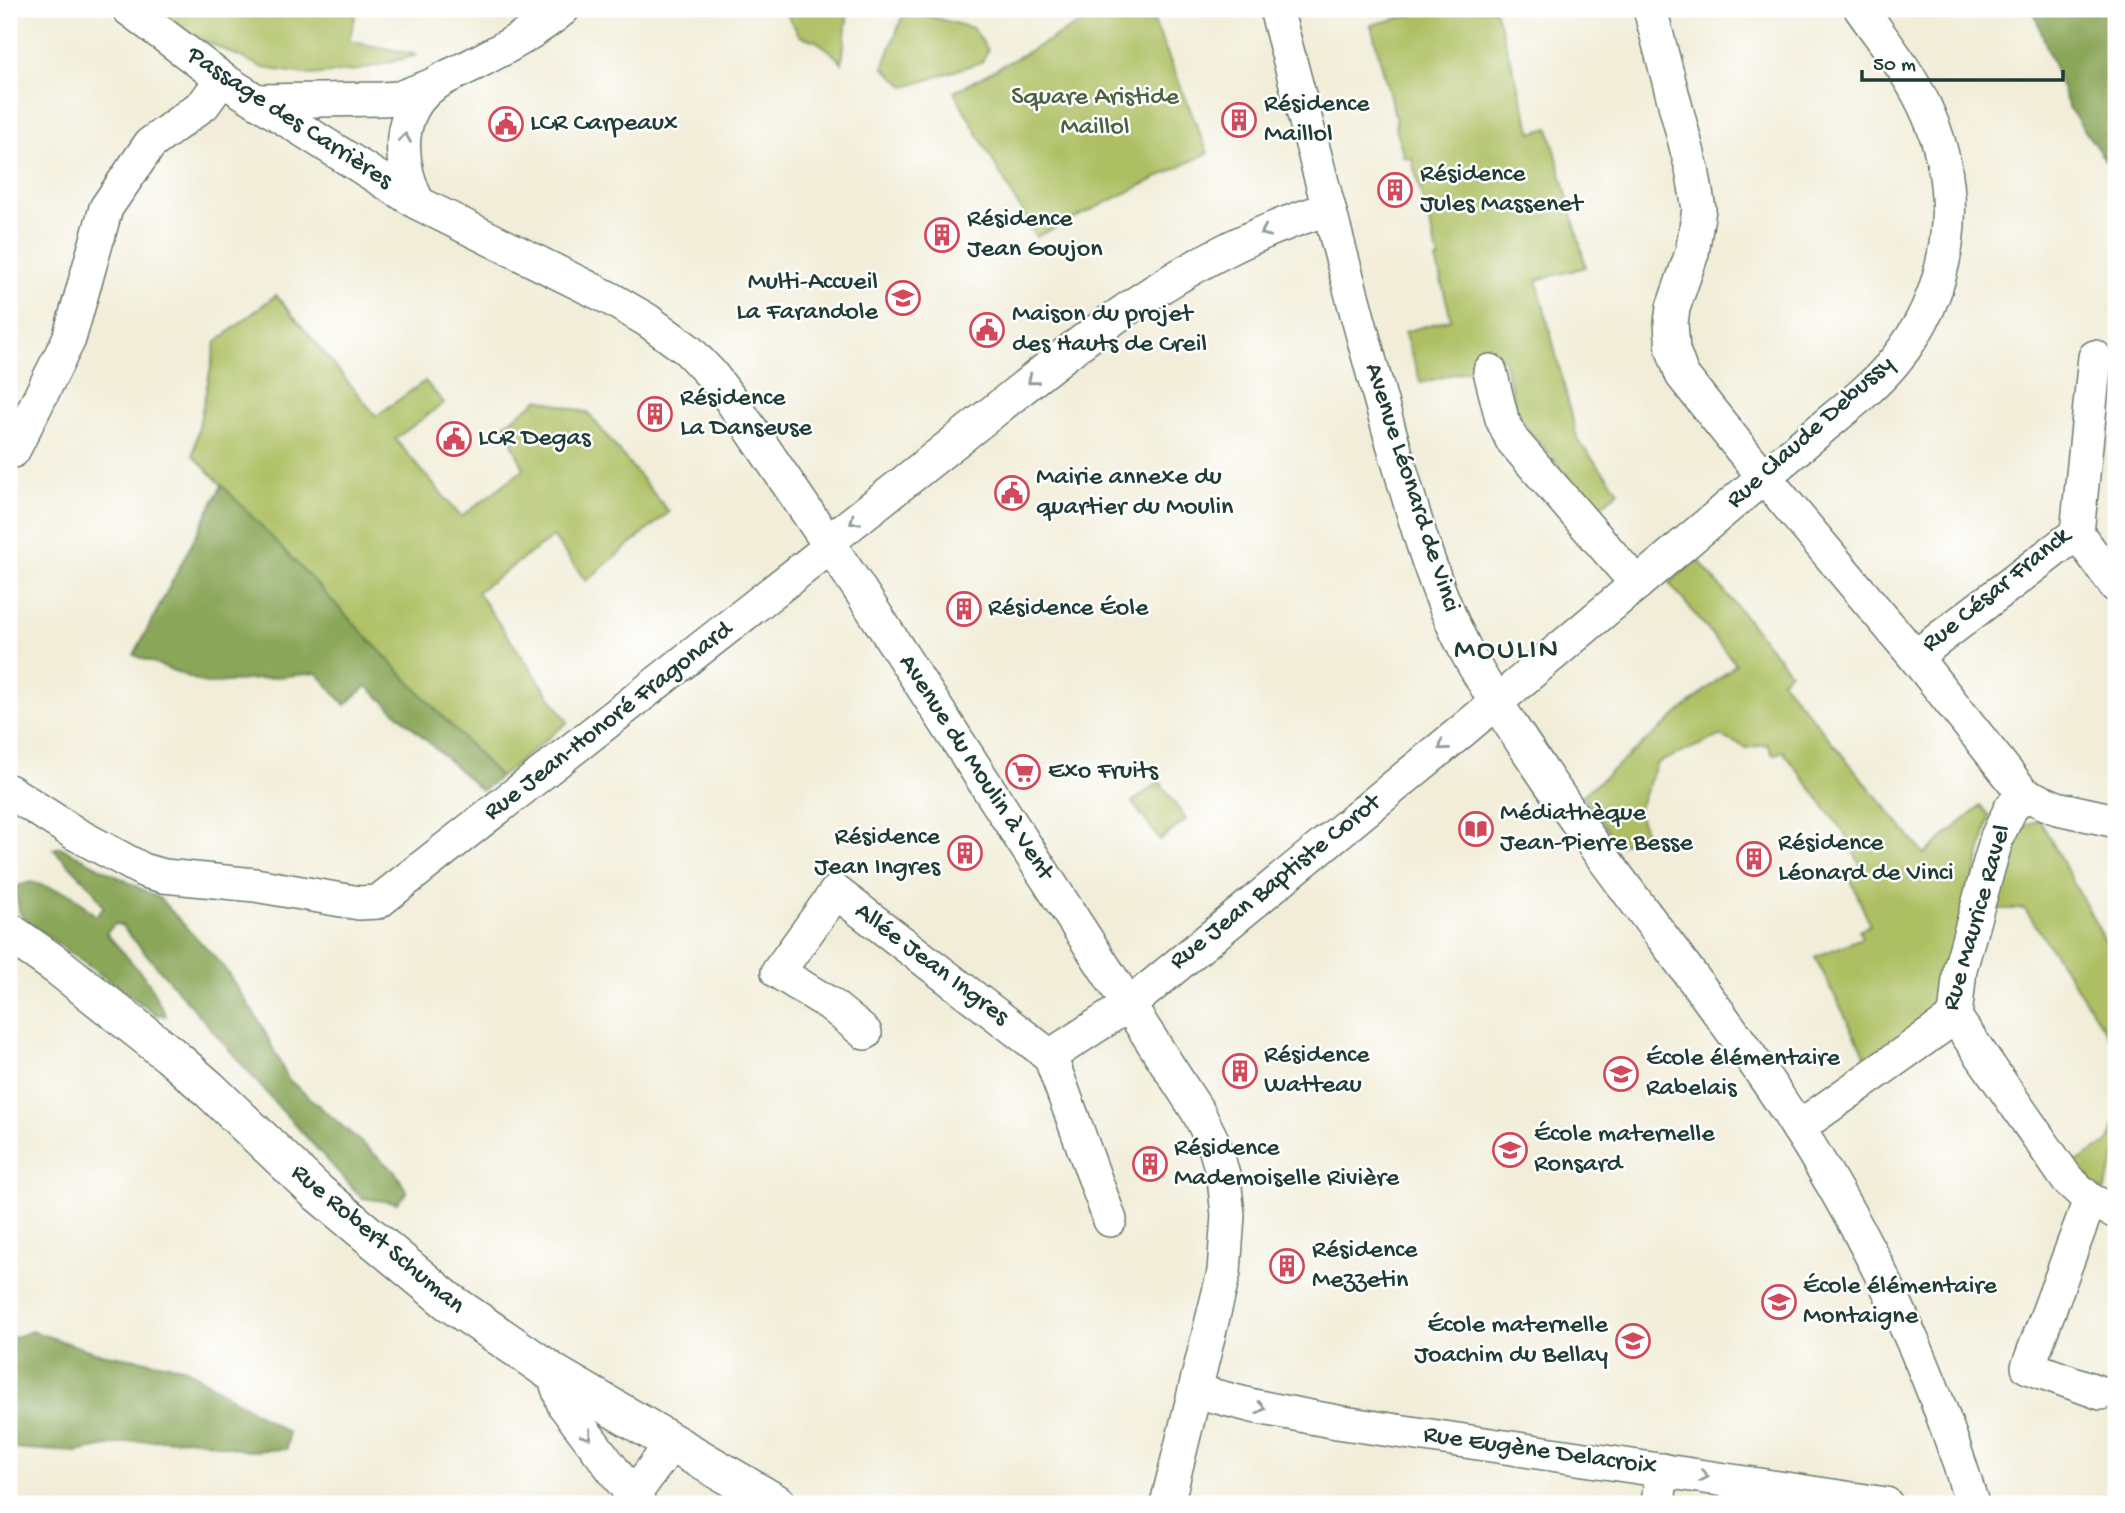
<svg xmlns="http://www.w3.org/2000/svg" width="2125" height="1513" font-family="'Gochi Hand',sans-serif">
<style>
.green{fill:#adbf62;stroke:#667e4b;stroke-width:2}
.forest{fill:#8aa658;stroke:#547246;stroke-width:2}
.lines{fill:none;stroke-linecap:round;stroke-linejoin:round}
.minor-casing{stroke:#687b6d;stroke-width:36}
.major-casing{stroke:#687b6d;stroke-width:41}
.minor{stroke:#fff;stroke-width:33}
.major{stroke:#fff;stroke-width:38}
.oneway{stroke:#8f9e9a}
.labels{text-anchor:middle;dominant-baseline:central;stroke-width:5;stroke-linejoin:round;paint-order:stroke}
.park-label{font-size:26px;fill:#4a6442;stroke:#fff}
.poi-label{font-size:26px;fill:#1f3d34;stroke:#fff;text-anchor:start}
.street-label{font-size:26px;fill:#1f3d34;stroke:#fff}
.quarter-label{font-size:30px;letter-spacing:2px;fill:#1f3d34;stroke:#fff}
</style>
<rect width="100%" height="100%" fill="#fff"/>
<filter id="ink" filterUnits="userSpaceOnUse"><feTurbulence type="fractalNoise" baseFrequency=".0143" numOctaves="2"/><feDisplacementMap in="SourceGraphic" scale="14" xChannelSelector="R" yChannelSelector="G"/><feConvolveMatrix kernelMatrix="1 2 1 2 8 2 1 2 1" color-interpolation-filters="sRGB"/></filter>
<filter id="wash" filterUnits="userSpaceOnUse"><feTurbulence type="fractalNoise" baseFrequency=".00686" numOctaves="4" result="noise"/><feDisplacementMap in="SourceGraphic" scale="28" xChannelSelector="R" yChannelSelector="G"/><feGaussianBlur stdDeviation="1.57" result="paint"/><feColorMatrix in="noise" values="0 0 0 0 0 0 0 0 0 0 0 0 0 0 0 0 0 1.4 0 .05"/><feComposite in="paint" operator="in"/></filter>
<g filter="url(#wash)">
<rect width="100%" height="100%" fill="#f1edd8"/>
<g class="green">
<polygon points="157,9 357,9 349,41 418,55 359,70 311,75 264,68 181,30"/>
<polygon points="783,9 848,9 842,63 829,50 816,41 800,36"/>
<polygon points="1106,9 1149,9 1208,153 1036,237 954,92"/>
<polygon points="1411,9 1495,9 1532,133 1549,128 1586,267 1537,280 1578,441 1619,491 1596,510 1522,422 1517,413 1503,357 1471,364 1472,369 1421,383 1404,332 1451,319 1436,260 1439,259 1411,157 1404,158 1395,124 1397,123 1371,25 1412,15"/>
<polygon points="905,10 973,28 988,50 982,62 906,87 883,67"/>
<polygon points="276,295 376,416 425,381 444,403 395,439 461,517 524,469 504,425 539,399 588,413 669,512 586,581 553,537 477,592 568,722 500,777 193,455 216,342"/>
<polygon points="1698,559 1790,672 1781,680 1924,854 1980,806 1990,816 1937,1016 1868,1061 1815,957 1862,938 1859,930 1870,925 1848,873 1861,867 1845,834 1783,751 1773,755 1768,744 1747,748 1720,736 1657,763 1637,812 1647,835 1619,845 1582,796 1736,664 1669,583"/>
<polygon points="1160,782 1186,820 1160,840 1132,802"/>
<path d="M 2040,820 L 2116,961 L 2116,1047 L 2025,909 L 1992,909 C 2000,877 2003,828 2040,820 Z"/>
<polygon points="2116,1120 2116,1157 2104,1192 2071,1165 2109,1142"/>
</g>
<g class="forest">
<polygon points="2033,9 2116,9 2116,175 2069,108"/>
<polygon points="222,485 500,777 482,791 367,686 345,705 317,673 206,684 134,655"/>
<polygon points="60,847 159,898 223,966 261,1024 288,1079 396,1173 407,1192 397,1203 362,1198 278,1106 121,925 115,924 106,933 148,981 166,1016 155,1014 36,928 20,914 14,887 31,882 71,894 96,916 104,908 92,888 53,849"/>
<polygon points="32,1331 94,1352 183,1367 288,1433 287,1449 248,1451 194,1439 134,1441 76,1452 9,1448 9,1339"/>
</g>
</g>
<g filter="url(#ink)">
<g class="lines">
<g class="minor-casing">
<g id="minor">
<polyline points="129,9 222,79 418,203 611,299 647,320 688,350 711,374 731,400 856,584 1198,1112 1214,1144 1224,1178 1228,1215 1224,1272 1167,1504"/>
<path d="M 1276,9 C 1314,149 1349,290 1389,430 C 1411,504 1430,582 1466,651 C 1486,688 1509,723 1533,758 C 1598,856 1672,947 1740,1042 C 1842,1184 1923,1337 1972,1504"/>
<polyline points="1650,9 1692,169 1699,209 1692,253 1673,308 1671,323 1673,350 1682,375 1741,449 1915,657 2024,794 2011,808 1997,837 1960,969 1955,1017"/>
<polyline points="257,101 381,99 399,98 433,85"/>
<path d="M 418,203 C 401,169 394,122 425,92 C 438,79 459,72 476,63 C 507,47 536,31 563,9"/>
<polyline points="1490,371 1502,419 1512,440 1637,584"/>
<polyline points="13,451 69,339 106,208 150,144 204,104 222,79"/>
<polyline points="2077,533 2116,586"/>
<path d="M 827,543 C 883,499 939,455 994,411 C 1096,328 1201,246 1329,209"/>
<polyline points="1915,657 2077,533 2095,357"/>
<polyline points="9,791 76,834 145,871 164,876 255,885 359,903 378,902 830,547"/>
<polyline points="2024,794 2057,808 2116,821"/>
<polyline points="1955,1017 2067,1179 2090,1200 2116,1212"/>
<polyline points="865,1033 830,1004 778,972 836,892 1050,1056 1110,1220"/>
<path d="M 1050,1056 L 1130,1004 L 1462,731 L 1828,423 C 1851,404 1875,385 1894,362 C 1951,294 1964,198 1929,116 C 1913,77 1885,43 1861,9"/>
<polyline points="1798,1128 1955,1017"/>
<polyline points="2090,1200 2028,1367 2101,1393"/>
<polyline points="556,1375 557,1385 564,1405 639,1504"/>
<polyline points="1195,1391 1253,1406 1337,1422 1886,1504"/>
<polyline points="633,1496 671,1444"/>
<polyline points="1658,1504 1662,1470"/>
</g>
</g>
<g class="major-casing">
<polyline id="major" points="9,932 59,967 169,1054 209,1089 317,1192 448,1301 556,1375 777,1504"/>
</g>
<use href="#minor" class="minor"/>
<use href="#major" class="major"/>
</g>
<defs><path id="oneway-chevron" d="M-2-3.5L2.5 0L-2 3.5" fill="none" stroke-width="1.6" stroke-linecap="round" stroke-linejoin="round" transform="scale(1.75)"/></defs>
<g class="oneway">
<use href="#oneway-chevron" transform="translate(405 138) rotate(-81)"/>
<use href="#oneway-chevron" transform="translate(1265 232) rotate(156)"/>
<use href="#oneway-chevron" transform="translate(1032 380) rotate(141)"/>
<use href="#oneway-chevron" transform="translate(854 521) rotate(142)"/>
<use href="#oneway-chevron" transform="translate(1443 746) rotate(140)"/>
<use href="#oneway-chevron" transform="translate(1261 1408) rotate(11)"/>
<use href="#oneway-chevron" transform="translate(587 1435) rotate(53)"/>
<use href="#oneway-chevron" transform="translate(1704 1476) rotate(9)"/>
</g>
</g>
<defs>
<g id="building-ring" transform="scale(1.75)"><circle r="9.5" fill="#fff" stroke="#d1495b" stroke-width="1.5"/><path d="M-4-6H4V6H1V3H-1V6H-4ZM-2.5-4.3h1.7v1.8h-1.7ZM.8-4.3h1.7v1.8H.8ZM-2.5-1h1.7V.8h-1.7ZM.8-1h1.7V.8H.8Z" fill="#d1495b"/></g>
<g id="civic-ring" transform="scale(1.75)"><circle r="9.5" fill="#fff" stroke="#d1495b" stroke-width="1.5"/><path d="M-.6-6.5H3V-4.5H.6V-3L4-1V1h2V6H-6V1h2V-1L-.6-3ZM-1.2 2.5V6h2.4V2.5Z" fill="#d1495b"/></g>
<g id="school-ring" transform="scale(1.75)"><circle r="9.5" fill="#fff" stroke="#d1495b" stroke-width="1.5"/><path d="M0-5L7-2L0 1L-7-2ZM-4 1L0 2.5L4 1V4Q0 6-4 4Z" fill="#d1495b"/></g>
<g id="supermarket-ring" transform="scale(1.75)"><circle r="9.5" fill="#fff" stroke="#d1495b" stroke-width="1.5"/><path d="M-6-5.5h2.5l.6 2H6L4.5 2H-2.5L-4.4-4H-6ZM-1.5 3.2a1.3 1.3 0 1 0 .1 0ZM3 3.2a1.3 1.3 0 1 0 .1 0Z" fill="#d1495b"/></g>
<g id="library-ring" transform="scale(1.75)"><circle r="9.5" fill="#fff" stroke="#d1495b" stroke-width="1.5"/><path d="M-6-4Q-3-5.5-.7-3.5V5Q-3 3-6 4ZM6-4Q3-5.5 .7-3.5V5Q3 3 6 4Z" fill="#d1495b"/></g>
</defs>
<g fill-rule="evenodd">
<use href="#building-ring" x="1239" y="120"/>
<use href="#civic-ring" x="506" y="124"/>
<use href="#building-ring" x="1395" y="190"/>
<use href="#building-ring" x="942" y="235"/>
<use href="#school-ring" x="903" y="298"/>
<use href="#civic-ring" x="987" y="330"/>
<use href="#building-ring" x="655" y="414"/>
<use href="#civic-ring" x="454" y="439"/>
<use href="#civic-ring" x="1012" y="493"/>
<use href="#building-ring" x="964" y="609"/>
<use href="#supermarket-ring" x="1023" y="772"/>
<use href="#library-ring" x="1476" y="829"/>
<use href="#building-ring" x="965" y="853"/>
<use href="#building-ring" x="1754" y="859"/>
<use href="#building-ring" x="1240" y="1071"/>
<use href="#school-ring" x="1621" y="1074"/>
<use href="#school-ring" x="1510" y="1150"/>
<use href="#building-ring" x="1150" y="1164"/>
<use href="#building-ring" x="1287" y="1266"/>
<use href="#school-ring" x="1779" y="1302"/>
<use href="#school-ring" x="1633" y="1341"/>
</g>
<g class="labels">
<g class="park-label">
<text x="1095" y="98">Square Aristide<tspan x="1095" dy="30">Maillol</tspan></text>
</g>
<g class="poi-label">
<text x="1264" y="105">Résidence<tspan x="1264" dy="30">Maillol</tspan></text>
<text x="530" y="124">LCR Carpeaux</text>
<text x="1420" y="175">Résidence<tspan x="1420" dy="30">Jules Massenet</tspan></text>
<text x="967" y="220">Résidence<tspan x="967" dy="30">Jean Goujon</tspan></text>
<text x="878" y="283" text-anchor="end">Multi-Accueil<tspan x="878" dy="30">La Farandole</tspan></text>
<text x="1012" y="315">Maison du projet<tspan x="1012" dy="30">des Hauts de Creil</tspan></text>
<text x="680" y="399">Résidence<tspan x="680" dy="30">La Danseuse</tspan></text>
<text x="478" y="439">LCR Degas</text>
<text x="1036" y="478">Mairie annexe du<tspan x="1036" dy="30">quartier du Moulin</tspan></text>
<text x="988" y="609">Résidence Éole</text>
<text x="1048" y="772">Exo Fruits</text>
<text x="1500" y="814">Médiathèque<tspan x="1500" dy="30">Jean-Pierre Besse</tspan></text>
<text x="940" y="838" text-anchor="end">Résidence<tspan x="940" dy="30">Jean Ingres</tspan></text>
<text x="1778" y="844">Résidence<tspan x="1778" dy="30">Léonard de Vinci</tspan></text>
<text x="1264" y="1056">Résidence<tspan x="1264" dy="30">Watteau</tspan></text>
<text x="1646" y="1059">École élémentaire<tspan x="1646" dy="30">Rabelais</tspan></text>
<text x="1534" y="1135">École maternelle<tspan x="1534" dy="30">Ronsard</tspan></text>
<text x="1174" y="1149">Résidence<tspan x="1174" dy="30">Mademoiselle Rivière</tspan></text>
<text x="1312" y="1251">Résidence<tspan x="1312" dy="30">Mezzetin</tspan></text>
<text x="1803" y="1287">École élémentaire<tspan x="1803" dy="30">Montaigne</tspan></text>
<text x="1608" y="1326" text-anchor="end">École maternelle<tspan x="1608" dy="30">Joachim du Bellay</tspan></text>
</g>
<g class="street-label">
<text transform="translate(289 119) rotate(33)">Passage des Carrières</text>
<text transform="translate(1811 433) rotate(-42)">Rue Claude Debussy</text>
<text transform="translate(1411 488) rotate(72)">Avenue Léonard de Vinci</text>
<text transform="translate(1997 591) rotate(-39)">Rue César Franck</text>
<text transform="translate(609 722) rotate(-38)">Rue Jean-Honoré Fragonard</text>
<text transform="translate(975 768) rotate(57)">Avenue du Moulin à Vent</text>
<text transform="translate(1276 883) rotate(-39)">Rue Jean Baptiste Corot</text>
<text transform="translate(1978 918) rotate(-74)">Rue Maurice Ravel</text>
<text transform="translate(931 965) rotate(37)">Allée Jean Ingres</text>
<text transform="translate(377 1240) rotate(40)">Rue Robert Schuman</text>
<text transform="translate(1540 1452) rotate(8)">Rue Eugène Delacroix</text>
</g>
<g class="quarter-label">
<text x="1507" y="651">MOULIN</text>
</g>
</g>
<rect width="2125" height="1513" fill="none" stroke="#fff" stroke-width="35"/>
<path d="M1862 70v10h201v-10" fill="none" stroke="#1f3d34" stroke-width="3.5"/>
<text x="1873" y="70" font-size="21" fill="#1f3d34" stroke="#ffffff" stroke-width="5" paint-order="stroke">50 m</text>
</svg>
